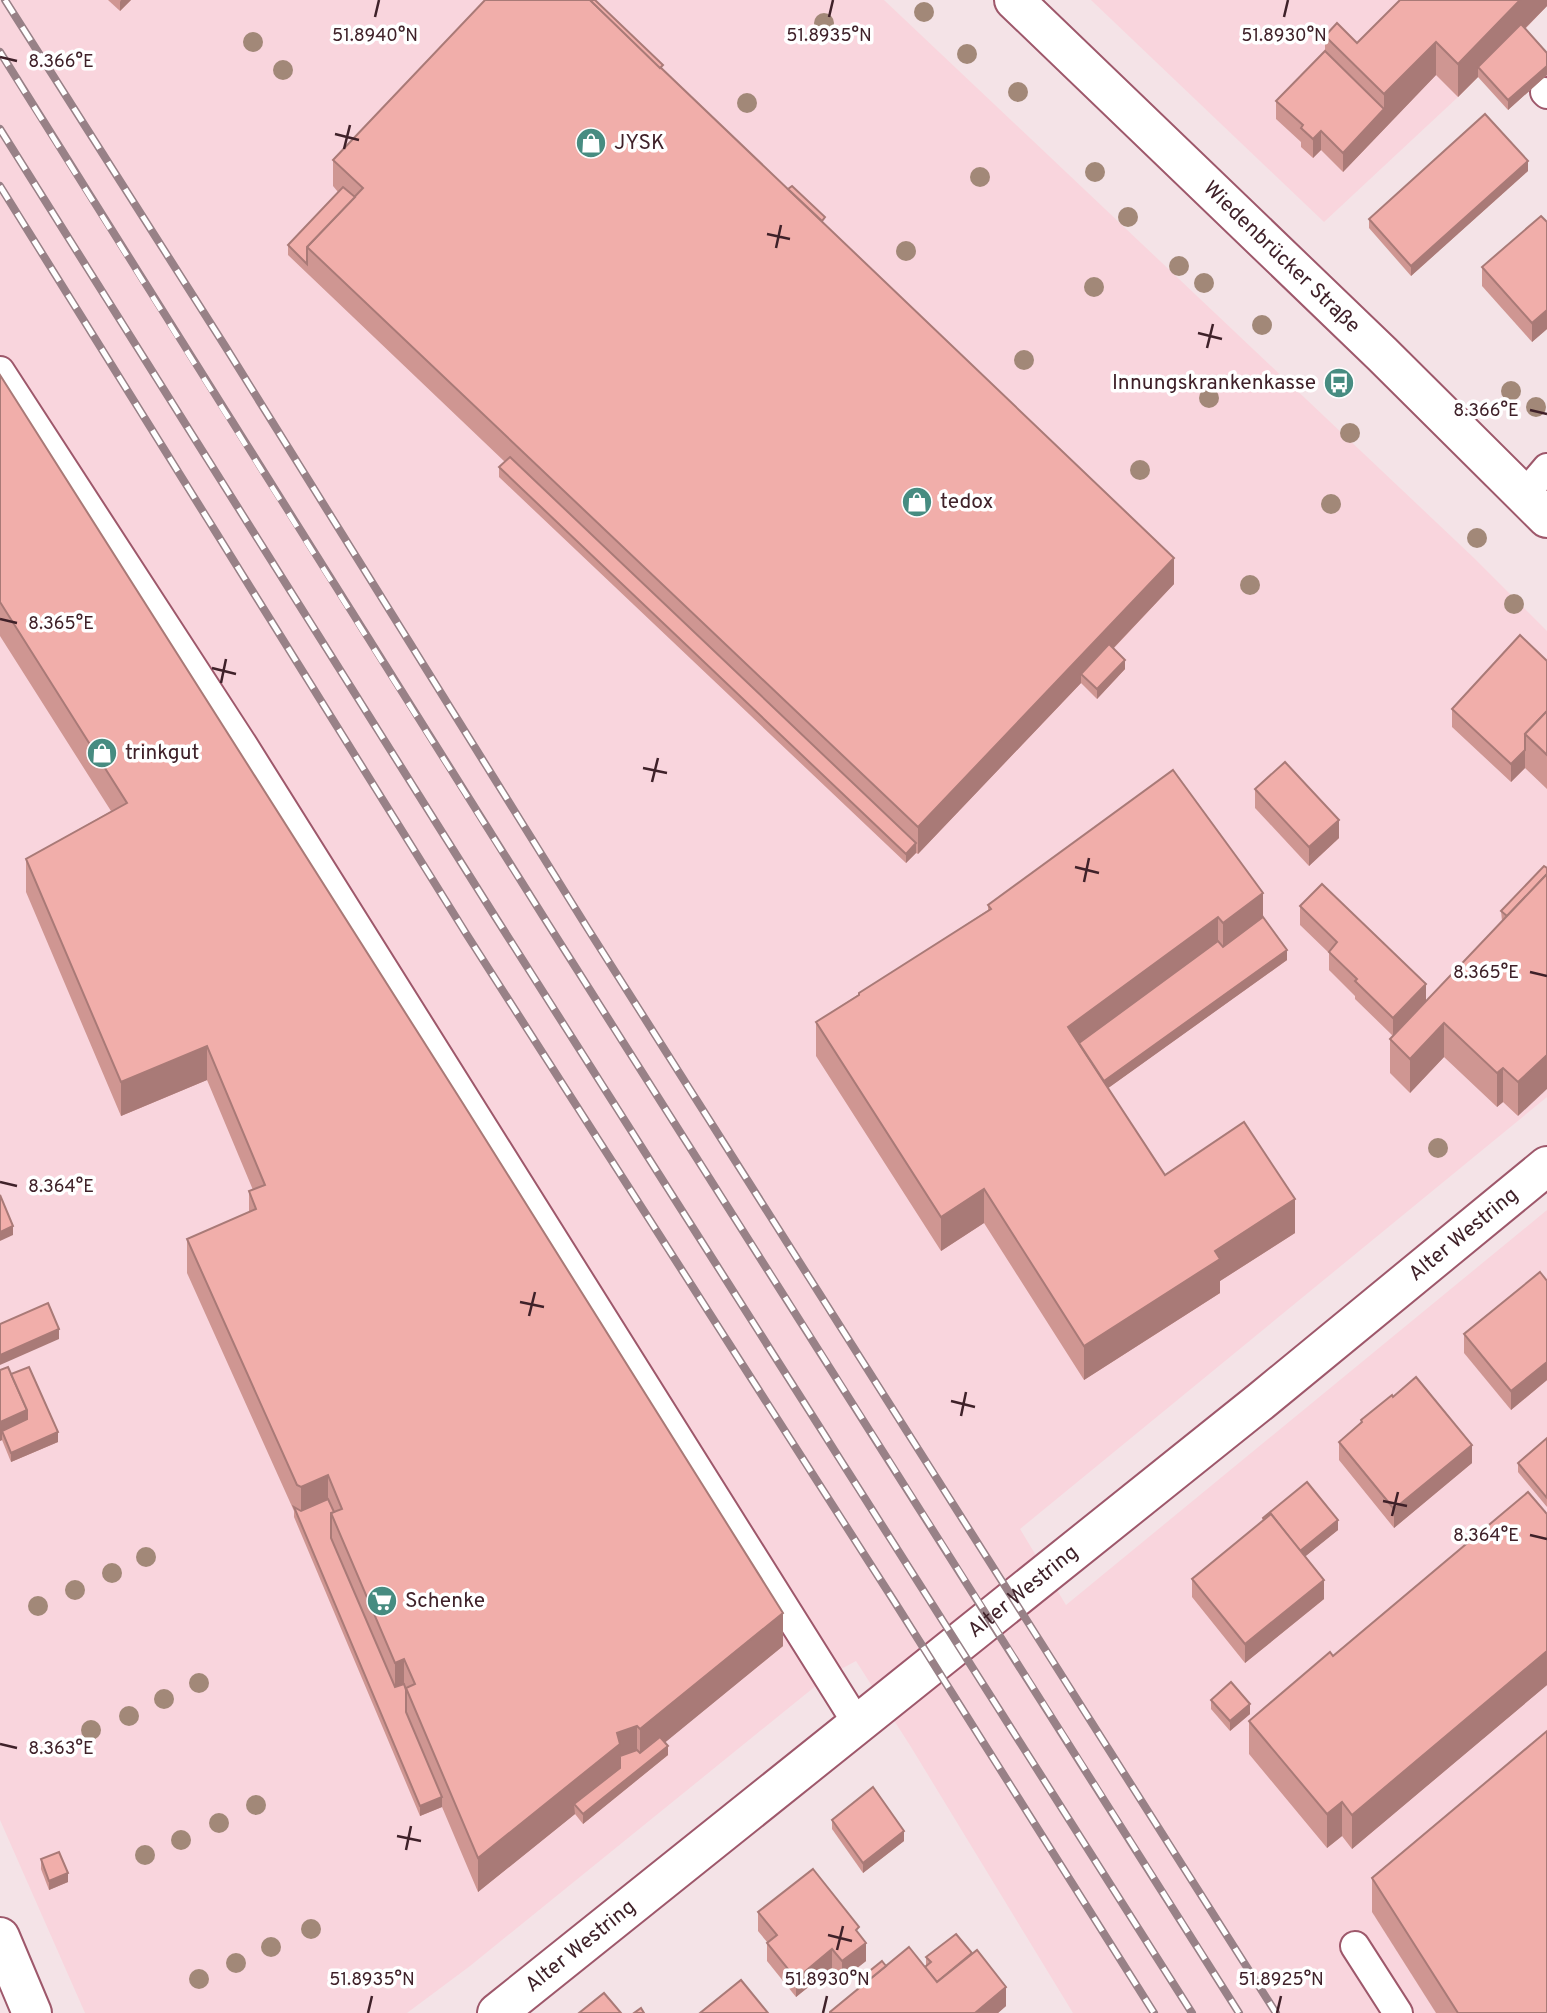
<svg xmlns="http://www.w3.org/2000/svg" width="1547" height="2013" font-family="Overpass,sans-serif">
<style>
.built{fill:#f9d5dd}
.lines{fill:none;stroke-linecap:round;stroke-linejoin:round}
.lane-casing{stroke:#9e586b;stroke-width:32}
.street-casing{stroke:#9e586b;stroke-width:42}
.secondary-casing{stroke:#9e586b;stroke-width:42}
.lane{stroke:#fff;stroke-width:28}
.street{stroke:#fff;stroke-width:38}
.secondary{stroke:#fff;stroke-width:38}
.rail-casing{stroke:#988187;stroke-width:8}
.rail{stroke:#fff;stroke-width:5;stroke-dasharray:16;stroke-linecap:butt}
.tree{fill:#a28878}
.wall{fill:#cf9692}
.shaded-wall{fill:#a97a77}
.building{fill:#f1aeaa;stroke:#a97a77;stroke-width:2}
.ticks{fill:none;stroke:#3f2129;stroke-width:2.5}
.labels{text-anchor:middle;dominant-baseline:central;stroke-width:7;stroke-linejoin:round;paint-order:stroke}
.poi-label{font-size:21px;fill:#3f2129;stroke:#fff;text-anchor:start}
.street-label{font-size:21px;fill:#3f2129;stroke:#fff}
.ticks-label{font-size:18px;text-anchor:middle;fill:#3f2129;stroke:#fff;stroke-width:7;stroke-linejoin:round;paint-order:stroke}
</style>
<rect width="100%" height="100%" fill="#f4e3e7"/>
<g class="built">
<polygon points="0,0 884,0 1474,558 1547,631 1547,1097 1020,1529 1066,1605 1547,1210 1547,2013 1073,2013 911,1747 856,1661 828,1676 470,1966 407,2013 85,2013 0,1820"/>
<polygon points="1091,0 1547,0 1547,6 1458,97 1324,222"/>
</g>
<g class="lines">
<g class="lane-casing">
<g id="lane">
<polyline points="1545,92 1547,94"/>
<polyline points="0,371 243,745 857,1723"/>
<polyline points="1524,495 1547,468"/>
<polyline points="1355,1946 1398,2013"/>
</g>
</g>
<g class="street-casing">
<g id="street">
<polyline points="0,1937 32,2013"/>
<path id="s1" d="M 497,2013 L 1261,1401 L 1547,1166"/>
</g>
</g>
<g class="secondary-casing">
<g id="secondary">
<path id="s2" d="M 1014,0 L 1382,354 L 1547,518"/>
</g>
</g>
<use href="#lane" class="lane"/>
<use href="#street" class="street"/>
<use href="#secondary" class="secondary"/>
<g class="rail-casing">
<g id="rail">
<polyline points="5,0 225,346 588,929 1276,2013"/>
<path d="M 0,52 C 408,709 826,1359 1239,2013"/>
<polyline points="0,129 496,918 1192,2013"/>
<polyline points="0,186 467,935 894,1601 1154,2013"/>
</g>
</g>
<use href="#rail" class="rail"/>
</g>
<g class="tree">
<circle cx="924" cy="12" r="10"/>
<circle cx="824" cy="23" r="10"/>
<circle cx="253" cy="42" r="10"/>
<circle cx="967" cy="54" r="10"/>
<circle cx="283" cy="70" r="10"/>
<circle cx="1018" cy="92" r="10"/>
<circle cx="747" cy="103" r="10"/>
<circle cx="1095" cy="172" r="10"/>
<circle cx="980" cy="177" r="10"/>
<circle cx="1128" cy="217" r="10"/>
<circle cx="906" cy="251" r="10"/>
<circle cx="1179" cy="266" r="10"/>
<circle cx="1204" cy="283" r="10"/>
<circle cx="1094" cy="287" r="10"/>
<circle cx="1262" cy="325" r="10"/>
<circle cx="1024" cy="360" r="10"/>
<circle cx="1511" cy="391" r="10"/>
<circle cx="1209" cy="398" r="10"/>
<circle cx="1536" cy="407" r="10"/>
<circle cx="1350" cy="433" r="10"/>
<circle cx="1140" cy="470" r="10"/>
<circle cx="1331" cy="504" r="10"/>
<circle cx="1477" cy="538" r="10"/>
<circle cx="1250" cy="585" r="10"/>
<circle cx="1514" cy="604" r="10"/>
<circle cx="1438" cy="1148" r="10"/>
<circle cx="146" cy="1557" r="10"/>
<circle cx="112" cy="1573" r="10"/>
<circle cx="75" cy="1590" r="10"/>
<circle cx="38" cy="1606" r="10"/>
<circle cx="199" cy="1683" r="10"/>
<circle cx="164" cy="1699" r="10"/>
<circle cx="129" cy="1716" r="10"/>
<circle cx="91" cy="1730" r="10"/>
<circle cx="256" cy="1805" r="10"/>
<circle cx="219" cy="1823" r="10"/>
<circle cx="181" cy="1840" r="10"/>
<circle cx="145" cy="1855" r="10"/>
<circle cx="311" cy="1929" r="10"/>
<circle cx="271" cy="1947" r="10"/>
<circle cx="236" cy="1963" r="10"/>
<circle cx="199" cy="1979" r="10"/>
</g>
<g class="wall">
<polygon points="108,0 131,0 120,11"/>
<polygon points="1547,0 1547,6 1525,29 1547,53 1547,75 1508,110 1478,77 1458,97 1436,75 1343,172 1321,150 1313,158 1301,147 1301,142 1276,119 1276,101 1325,51 1325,36 1357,43"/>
<polygon points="663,70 825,225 1174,584 1113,649 1125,669 1097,699 1081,683 918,854 916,853 906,863 499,477 499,467 505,462 288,255 288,245 338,192 333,186 333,160"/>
<polygon points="1528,171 1411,276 1369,228 1369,219"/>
<polygon points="1547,222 1547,329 1532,342 1482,286 1482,267"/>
<polygon points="0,375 783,1646 665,1742 668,1755 583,1824 575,1814 478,1892 442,1807 420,1816 294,1517 294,1511 187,1273 187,1239 249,1212 249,1191 253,1190 207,1080 121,1116 26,892 26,859 111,811 0,636"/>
<polygon points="1547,661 1547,789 1525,768 1511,782 1452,727 1452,709"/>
<polygon points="1255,789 1339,838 1309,866 1255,808"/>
<polygon points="1544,866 1518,1116 1503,1102 1497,1107 1444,1057 1410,1093 1390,1073 1390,1039 1393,1036 1355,999 1355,996 1329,970 1329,953 1300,925 1300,906 1426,1001 1502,921 1501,911"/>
<polygon points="988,905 1263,917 1287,960 1108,1088 1165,1175 1295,1233 1220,1281 1220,1293 1084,1380 984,1223 941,1251 816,1056 816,1022 988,910"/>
<polygon points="1547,1281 1547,1380 1511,1410 1464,1353 1464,1334"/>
<polygon points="11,1374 58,1442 11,1462 2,1440 0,1441"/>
<polygon points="1361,1420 1472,1463 1394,1528 1339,1460 1339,1442 1361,1423"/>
<polygon points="1547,1438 1547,1507 1518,1472 1518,1463"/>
<polygon points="1547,1514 1547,1685 1352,1849 1342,1836 1327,1848 1249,1754 1249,1721 1333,1656"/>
<polygon points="1263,1518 1338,1530 1305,1556 1324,1599 1245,1663 1192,1597 1192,1579 1263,1521"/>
<polygon points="1211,1700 1250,1714 1230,1731 1211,1709"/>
<polygon points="832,1820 904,1841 863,1873 832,1829"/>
<polygon points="41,1859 68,1882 49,1890 41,1869"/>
<polygon points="1372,1878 1547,2013 1436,2013 1372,1912"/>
<polygon points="758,1912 859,1935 866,1961 842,1980 832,1968 796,1997 767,1961 767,1942 758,1931"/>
<polygon points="926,1957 1006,2006 998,2013 830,2013 861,1987 861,1978 886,1966 925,1967 926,1966"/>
</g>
<g class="shaded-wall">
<polygon points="121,0 131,0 120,11 120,2"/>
<polygon points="1520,0 1547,0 1547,6 1482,72 1478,67 1478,77 1458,97 1458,64"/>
<polygon points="1436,42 1436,75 1343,172 1343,153 1384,109 1384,94"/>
<polygon points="1547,66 1547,75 1508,110 1508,100"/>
<polygon points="1321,131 1321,150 1313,158 1313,139"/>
<polygon points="1528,161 1528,171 1411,276 1411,266"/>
<polygon points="1547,310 1547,329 1532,342 1532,323"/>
<polygon points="1174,558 1174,584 1085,678 1081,674 1081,683 918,854 918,827"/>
<polygon points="1125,660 1125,669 1097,699 1097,689"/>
<polygon points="1525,750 1525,768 1511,782 1511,764"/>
<polygon points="1339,820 1339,838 1309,866 1309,847"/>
<polygon points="916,843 916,853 906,863 906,854"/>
<polygon points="1263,893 1263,927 1223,957 1223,923"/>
<polygon points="1218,917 1218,950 1072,1057 1068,1027"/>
<polygon points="1287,950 1287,960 1093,1099 1093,1089"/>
<polygon points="1426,984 1426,1003 1393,1036 1393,1018"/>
<polygon points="1444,1023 1444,1057 1410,1093 1410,1059"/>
<polygon points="207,1046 207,1080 121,1116 121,1082"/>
<polygon points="1547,1055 1547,1089 1518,1116 1518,1082"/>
<polygon points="1503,1068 1503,1102 1497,1107 1497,1073"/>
<polygon points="984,1189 984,1223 941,1251 941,1217"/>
<polygon points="1295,1199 1295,1233 1220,1281 1220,1293 1084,1380 1084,1346 1215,1251"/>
<polygon points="13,1226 13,1235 0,1241 0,1232"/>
<polygon points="59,1329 59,1339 0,1365 0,1355"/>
<polygon points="1547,1362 1547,1380 1511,1410 1511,1391"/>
<polygon points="27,1410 27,1429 2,1431 2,1440 0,1441 0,1422"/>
<polygon points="58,1432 58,1442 11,1462 11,1453"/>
<polygon points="1472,1445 1472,1463 1394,1528 1394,1509"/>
<polygon points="328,1475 328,1509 301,1521 301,1487"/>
<polygon points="1338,1520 1338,1530 1296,1564 1296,1554"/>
<polygon points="1324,1580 1324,1599 1245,1663 1245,1644"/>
<polygon points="783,1613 783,1646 640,1763 640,1729"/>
<polygon points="1547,1651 1547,1685 1352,1849 1352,1815"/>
<polygon points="404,1659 404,1693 395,1697 395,1663"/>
<polygon points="1250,1704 1250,1714 1230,1731 1230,1721"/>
<polygon points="637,1726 637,1759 620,1777 574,1804 575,1814 478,1892 478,1858 617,1733"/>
<polygon points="668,1746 668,1755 583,1824 583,1814"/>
<polygon points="442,1797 442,1807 420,1816 420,1806"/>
<polygon points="1342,1802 1342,1836 1327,1848 1327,1814"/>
<polygon points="904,1831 904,1841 863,1873 863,1863"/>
<polygon points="68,1873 68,1882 49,1890 49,1881"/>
<polygon points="866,1943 866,1961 842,1980 842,1961"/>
<polygon points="832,1949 832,1968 796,1997 796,1979"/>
<polygon points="1006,1987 1006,2006 998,2013 975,2013"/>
</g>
<g class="building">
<polygon points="485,0 590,0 1174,558 918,827 307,247 363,188 333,160"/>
<polygon points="590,0 595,0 663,65 660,68"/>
<polygon points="1400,0 1520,0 1458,64 1436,42 1384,94 1325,36 1337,23 1357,43"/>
<polygon points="1521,24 1547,53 1547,66 1508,100 1478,67"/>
<polygon points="1325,51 1384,109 1343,153 1321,131 1313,139 1301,128 1303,125 1276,101"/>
<polygon points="1485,114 1528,161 1411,266 1369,219"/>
<polygon points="792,186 825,217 822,221 788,189"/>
<polygon points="343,187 355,197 307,247 307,264 288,245"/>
<polygon points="1541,216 1547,222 1547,310 1532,323 1482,267"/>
<polygon points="0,375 462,1102 783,1613 640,1729 637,1726 617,1733 620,1744 478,1858 406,1688 415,1684 404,1659 395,1663 331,1513 342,1509 328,1475 301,1487 297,1485 187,1239 256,1209 249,1191 265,1185 207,1046 121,1082 26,859 127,803 0,602"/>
<polygon points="510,457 916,843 906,854 499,467"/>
<polygon points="1520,635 1547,661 1547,711 1525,734 1525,750 1511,764 1452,709"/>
<polygon points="1109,644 1125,660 1097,689 1081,674"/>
<polygon points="1547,711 1547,755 1525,734"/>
<polygon points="1285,762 1339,820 1309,847 1255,789"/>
<polygon points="1173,770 1263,893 1223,923 1218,917 1068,1027 1165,1175 1244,1122 1295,1199 1215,1251 1220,1259 1084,1346 984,1189 941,1217 816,1022 859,995 859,993 991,909 988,905"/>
<polygon points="1544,866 1547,868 1547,874 1507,916 1501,911"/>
<polygon points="1547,874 1547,1055 1518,1082 1503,1068 1497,1073 1444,1023 1410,1059 1390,1039"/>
<polygon points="1322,884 1426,984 1393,1018 1355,981 1357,979 1329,952 1337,942 1300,906"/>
<polygon points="1263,917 1287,950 1104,1081 1079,1043 1218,941 1223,947"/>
<polygon points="0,1195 13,1226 0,1232"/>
<polygon points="1540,1272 1547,1281 1547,1362 1511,1391 1464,1334"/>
<polygon points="48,1303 59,1329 0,1355 0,1324"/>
<polygon points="8,1367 27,1410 0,1422 0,1370"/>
<polygon points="29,1367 58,1432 11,1453 2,1431 27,1419 27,1410 11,1374"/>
<polygon points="1416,1377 1472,1445 1394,1509 1339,1442 1362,1422 1361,1420 1392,1395 1393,1397"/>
<polygon points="1547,1438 1547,1498 1518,1463"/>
<polygon points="1307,1482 1338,1520 1300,1551 1271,1514 1264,1520 1263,1518"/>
<polygon points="1528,1492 1547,1514 1547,1651 1352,1815 1342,1802 1327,1814 1249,1721 1330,1652 1333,1656"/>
<polygon points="328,1499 334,1512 331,1513 331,1538 395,1687 404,1684 406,1690 406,1712 442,1797 420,1806 294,1507 301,1511"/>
<polygon points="1271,1514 1324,1580 1245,1644 1192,1579"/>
<polygon points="1231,1682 1250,1704 1230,1721 1211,1700"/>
<polygon points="1547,1731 1547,2013 1458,2013 1372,1878"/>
<polygon points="660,1737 668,1746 583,1814 574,1804 620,1768 620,1756 637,1750 640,1753"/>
<polygon points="873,1787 904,1831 863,1863 832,1820"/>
<polygon points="59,1852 68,1873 49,1881 41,1859"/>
<polygon points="813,1869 859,1927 856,1930 866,1943 842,1961 832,1949 796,1979 767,1943 777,1935 758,1912"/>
<polygon points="956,1934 972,1953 937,1982 925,1967 931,1962 926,1957"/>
<polygon points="909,1947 937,1982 977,1950 1006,1987 975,2013 830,2013 830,2012"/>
<polygon points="882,1961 886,1966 865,1983 861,1978"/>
<polygon points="741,1980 768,2013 700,2013"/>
<polygon points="604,1993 621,2013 579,2013"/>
<polygon points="641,2008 644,2013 634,2013"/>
</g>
<path class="ticks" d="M 375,17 L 379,0M 829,17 L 833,0M 1284,17 L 1288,0M 0,57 L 17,61M 335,134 L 359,140M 344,149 L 350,125M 767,234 L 790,239M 776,248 L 781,225M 1198,333 L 1222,339M 1207,348 L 1213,324M 1530,410 L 1547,414M 0,619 L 17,623M 212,668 L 236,674M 221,683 L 226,659M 643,768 L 667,773M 652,782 L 658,758M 1075,867 L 1099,873M 1084,882 L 1089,858M 1530,972 L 1547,976M 0,1182 L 17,1186M 520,1302 L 544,1307M 529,1316 L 535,1292M 951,1401 L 975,1407M 961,1416 L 966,1392M 1383,1501 L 1407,1506M 1392,1516 L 1398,1492M 1530,1535 L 1547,1539M 0,1744 L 17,1748M 397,1836 L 421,1841M 406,1850 L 411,1826M 828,1935 L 852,1941M 837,1950 L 843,1926M 368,2013 L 372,1996M 823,2013 L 827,1996M 1277,2013 L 1281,1996"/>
<defs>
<g id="shop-disc" transform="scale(1.575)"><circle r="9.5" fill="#478c81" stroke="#fff"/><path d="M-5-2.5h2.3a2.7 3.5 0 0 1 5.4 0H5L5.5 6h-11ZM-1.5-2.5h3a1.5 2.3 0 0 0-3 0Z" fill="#fff"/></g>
<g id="bus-disc" transform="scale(1.575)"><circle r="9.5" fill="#478c81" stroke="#fff"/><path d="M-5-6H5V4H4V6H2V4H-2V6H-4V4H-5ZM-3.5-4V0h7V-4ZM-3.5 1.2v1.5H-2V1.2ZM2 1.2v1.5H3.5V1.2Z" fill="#fff"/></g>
<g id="supermarket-disc" transform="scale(1.575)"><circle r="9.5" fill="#478c81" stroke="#fff"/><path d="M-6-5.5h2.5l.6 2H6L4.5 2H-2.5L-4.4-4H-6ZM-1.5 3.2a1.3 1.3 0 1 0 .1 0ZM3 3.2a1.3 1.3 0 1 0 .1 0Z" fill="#fff"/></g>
</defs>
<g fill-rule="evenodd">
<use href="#shop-disc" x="591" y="143"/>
<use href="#bus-disc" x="1339" y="383"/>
<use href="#shop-disc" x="917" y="502"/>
<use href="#shop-disc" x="102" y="753"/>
<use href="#supermarket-disc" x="382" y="1601"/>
</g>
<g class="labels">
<g class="poi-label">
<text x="614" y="143">JYSK</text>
<text x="1316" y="383" text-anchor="end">Innungskrankenkasse</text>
<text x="940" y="502">tedox</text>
<text x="125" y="753">trinkgut</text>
<text x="405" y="1601">Schenke</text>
</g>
<g class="street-label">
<text stroke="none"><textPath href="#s2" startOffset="371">Wiedenbrücker Straße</textPath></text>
<text stroke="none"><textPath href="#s1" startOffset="1241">Alter Westring</textPath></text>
<text stroke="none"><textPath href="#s1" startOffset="674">Alter Westring</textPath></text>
<text stroke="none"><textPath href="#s1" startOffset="107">Alter Westring</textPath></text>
</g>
</g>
<g class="ticks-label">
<text x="375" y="41">51.8940°N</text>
<text x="829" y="41">51.8935°N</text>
<text x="1284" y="41">51.8930°N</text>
<text x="61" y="67">8.366°E</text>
<text x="1486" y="416">8.366°E</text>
<text x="61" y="629">8.365°E</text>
<text x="1486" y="978">8.365°E</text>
<text x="61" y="1192">8.364°E</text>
<text x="1486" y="1541">8.364°E</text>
<text x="61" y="1754">8.363°E</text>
<text x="372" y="1985">51.8935°N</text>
<text x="827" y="1985">51.8930°N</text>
<text x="1281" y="1985">51.8925°N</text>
</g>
</svg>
